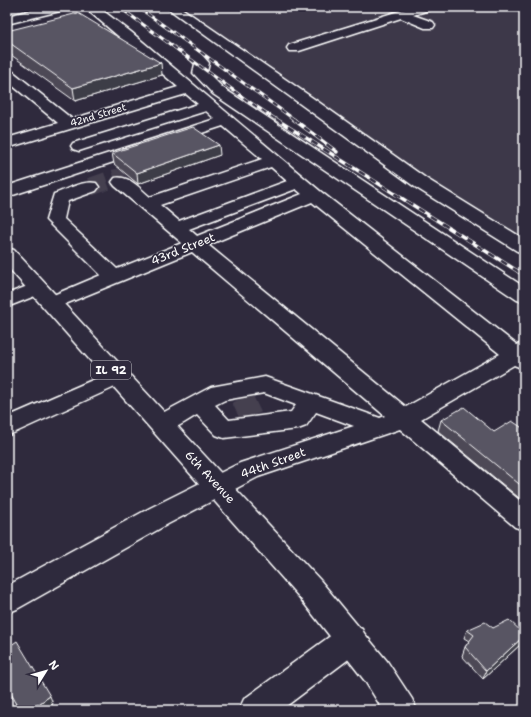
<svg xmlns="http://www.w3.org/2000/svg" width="531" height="717" font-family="'Shantell Sans',sans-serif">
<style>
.built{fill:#3c3749}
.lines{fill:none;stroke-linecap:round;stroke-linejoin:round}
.minor-tunnel-far1{stroke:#443f50;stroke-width:18;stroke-dasharray:18 8;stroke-linecap:butt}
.minor-tunnel{stroke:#443f50;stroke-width:22;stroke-dasharray:22 11;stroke-linecap:butt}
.minor-casing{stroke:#fff;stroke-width:3}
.major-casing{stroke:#fff;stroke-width:3}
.minor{fill:#2f2a3d;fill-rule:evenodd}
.major{fill:#2f2a3d;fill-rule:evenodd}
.rail-far2-casing{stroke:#fff;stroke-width:3}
.rail-far1-casing{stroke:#fff;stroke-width:3.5}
.rail-casing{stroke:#fff;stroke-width:4.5}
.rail-far2{stroke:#2f2a3d;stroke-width:2;stroke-dasharray:5.5;stroke-linecap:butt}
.rail-far1{stroke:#2f2a3d;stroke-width:2.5;stroke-dasharray:7;stroke-linecap:butt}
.rail{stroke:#2f2a3d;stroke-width:3;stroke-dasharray:9;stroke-linecap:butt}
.wall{fill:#4d4956;stroke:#fff}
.shaded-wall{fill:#3e3c46;stroke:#fff}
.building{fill:#595564;stroke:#fff}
.labels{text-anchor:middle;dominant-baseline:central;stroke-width:3.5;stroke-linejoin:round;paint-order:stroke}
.far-street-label{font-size:10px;fill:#fff;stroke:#2f2a3d}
.shield{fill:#2f2a3d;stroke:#c1bfc5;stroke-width:1}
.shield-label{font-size:11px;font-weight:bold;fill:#fff}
.street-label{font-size:12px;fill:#fff;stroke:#2f2a3d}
</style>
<rect width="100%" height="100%" fill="#2f2a3d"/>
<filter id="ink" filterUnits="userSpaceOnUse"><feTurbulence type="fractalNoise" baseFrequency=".025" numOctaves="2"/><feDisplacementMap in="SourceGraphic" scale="8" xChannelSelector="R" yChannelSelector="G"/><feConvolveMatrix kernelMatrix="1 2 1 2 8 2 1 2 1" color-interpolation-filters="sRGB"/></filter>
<g filter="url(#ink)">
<polygon class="built" points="181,7 524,7 524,240 460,201"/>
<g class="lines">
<polyline class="minor-tunnel-far1" points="90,187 116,178 121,182"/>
<polyline class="minor-tunnel" points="242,398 251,417"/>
<g class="minor-casing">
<g id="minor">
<polygon points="45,7 66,7 64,10 7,24 7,16"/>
<path d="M 84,7 L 98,7 L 131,32 L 320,191 L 517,345 L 524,343 L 524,369 L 514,365 L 421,419 L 524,504 L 524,530 L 515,527 L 400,429 L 258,477 L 168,524 L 17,609 L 7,613 L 7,586 L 150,508 L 240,463 L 354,426 L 316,412 L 306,426 L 298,429 L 224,438 L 216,435 L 197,415 C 183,423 169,435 153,430 L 149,424 L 153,418 L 211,387 L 265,377 L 380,418 L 385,416 L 192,252 L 58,307 L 51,309 L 44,307 L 41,303 L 44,299 L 101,275 L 46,220 L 54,194 C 66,190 83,180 96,183 L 99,187 L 96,191 L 68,201 L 64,219 L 117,269 L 182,243 L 115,186 L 112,182 L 115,178 C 129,175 140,189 150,197 L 262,159 L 223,126 L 7,197 L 7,186 L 215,119 L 206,111 L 85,149 L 79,151 L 73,149 L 71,146 L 73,143 L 198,104 L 186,94 L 7,148 L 7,138 L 58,123 L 7,81 L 7,70 L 12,71 L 72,119 L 178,87 ZM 271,167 L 287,181 L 179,221 L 160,205 ZM 296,189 L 302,194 L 197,236 L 189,229 ZM 312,202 L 500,354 L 406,407 L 208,245 ZM 264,393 L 296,405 L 291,412 L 229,420 L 215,405 L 225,400 Z"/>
<polygon points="122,7 136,7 201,54 209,63 207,72 223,88 524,287 524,302 517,300 213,94 193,73 195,64 191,60"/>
<polygon points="166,7 180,7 317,101 427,179 524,239 524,253 517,251 415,187"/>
<polygon points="412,7 431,7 429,10 413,15 433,22 435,25 433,28 425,28 401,18 299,51 289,51 287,48 289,45"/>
<polygon points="38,282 45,284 48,288 45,292 7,307 7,294"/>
<polygon points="118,369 126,372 129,377 126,382 7,436 7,417"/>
<polygon points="351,625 362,629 366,639 362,649 281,710 239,710 244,699 340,629"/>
</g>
</g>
<g class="major-casing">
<polygon id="major" points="7,248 14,250 320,580 387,661 412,699 417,710 383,710 365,681 300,598 7,266"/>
</g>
<use href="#minor" class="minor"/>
<use href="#major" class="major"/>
<g class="rail-far2-casing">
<g id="rail-far2">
<polyline points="119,7 248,101 277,120"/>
<polyline points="138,7 295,120"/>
</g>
</g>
<g class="rail-far1-casing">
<g id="rail-far1">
<polyline points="276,119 519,272"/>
<polyline points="293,119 337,152"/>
</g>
</g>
<g class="rail-casing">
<polyline id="rail" points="518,271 524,275"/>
</g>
<use href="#rail-far2" class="rail-far2"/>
<use href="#rail-far1" class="rail-far1"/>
<use href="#rail" class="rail"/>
</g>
<g class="wall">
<polygon points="7,31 162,75 75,101 7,52"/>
<polygon points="112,153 220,155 138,184 114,164"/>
<polygon points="441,420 494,432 524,429 524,502 438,431"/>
<polygon points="493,628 524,634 524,638 522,643 483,679 462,656 465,647 469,641 464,638 467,630"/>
<polygon points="7,648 53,704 44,710 19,710 7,688"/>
</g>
<g class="shaded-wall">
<polygon points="161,63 162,75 75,101 73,88"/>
<polygon points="219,145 220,155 138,184 137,173"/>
<polygon points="524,636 524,638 522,643 483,679 486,671"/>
<polygon points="50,696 53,704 44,710 30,710"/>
</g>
<g class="building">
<polygon points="78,13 161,63 73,88 7,41 7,31"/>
<polygon points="193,127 219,145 137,173 112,153"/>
<polygon points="464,407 494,432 512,421 524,429 524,488 441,420"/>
<polygon points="509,620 524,634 524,636 486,671 465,647 474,635 467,630 485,622 493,628"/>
<polygon points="17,641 50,696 30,710 20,710 7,686 7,648"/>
</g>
</g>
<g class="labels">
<g class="far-street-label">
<text transform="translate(98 115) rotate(-17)">42nd Street</text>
</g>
<rect class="shield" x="91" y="361" width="40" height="18" rx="3"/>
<g class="shield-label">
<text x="111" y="370">IL 92</text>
</g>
<g class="street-label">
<text transform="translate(183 249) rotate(-22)">43rd Street</text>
<text transform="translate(273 463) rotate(-20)">44th Street</text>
<text transform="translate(210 477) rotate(47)">6th Avenue</text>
</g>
</g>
<rect width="531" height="717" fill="none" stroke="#2f2a3d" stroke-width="24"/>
<rect x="12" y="12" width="507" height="693" fill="none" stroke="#fff" stroke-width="1.5" filter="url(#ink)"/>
<g transform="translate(46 671) rotate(53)" stroke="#2f2a3d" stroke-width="3" paint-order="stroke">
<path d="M0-3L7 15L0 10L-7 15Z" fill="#ffffff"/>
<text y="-6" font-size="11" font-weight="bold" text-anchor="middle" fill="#ffffff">N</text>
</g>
</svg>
